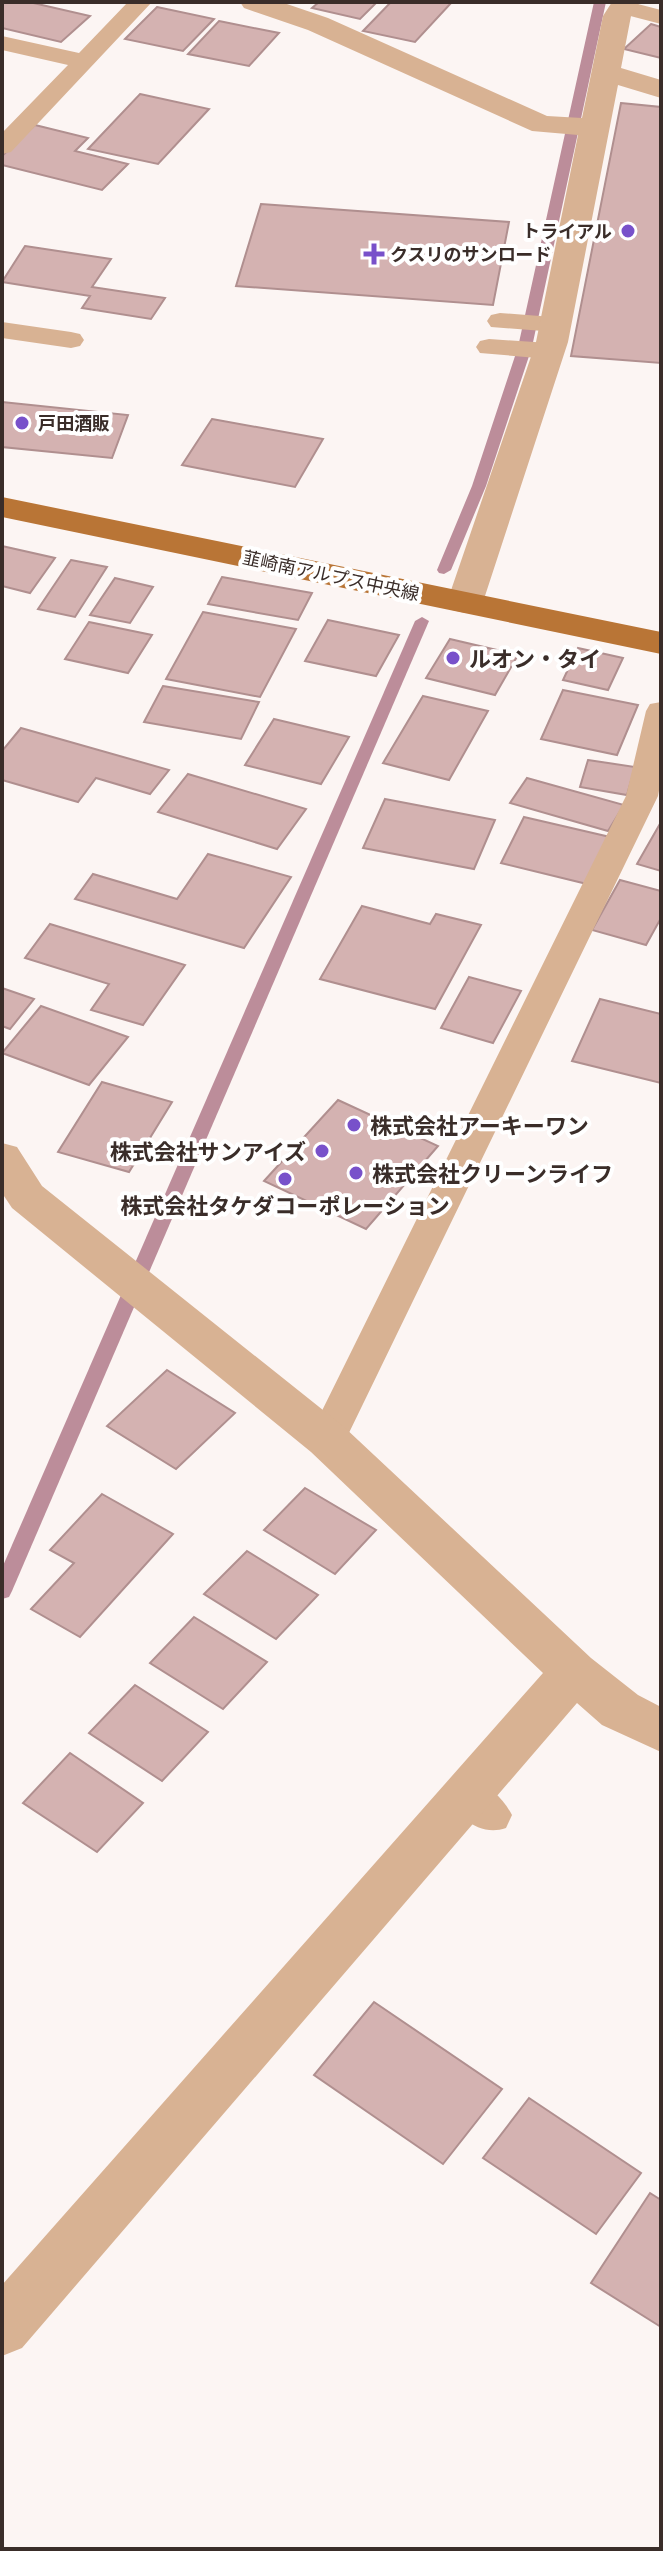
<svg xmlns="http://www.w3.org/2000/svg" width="663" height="2551" font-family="Commissioner,'Noto Sans JP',sans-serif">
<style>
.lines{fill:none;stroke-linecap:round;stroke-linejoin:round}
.stream{fill:#bc8d9a;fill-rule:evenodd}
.building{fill:#d4b2b1;stroke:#b08f8f;stroke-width:2}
.lane{fill:#d8b293;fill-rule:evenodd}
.street{fill:#d8b293;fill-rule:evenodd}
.primary{fill:#b97536;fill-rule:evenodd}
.poi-dot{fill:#7851ca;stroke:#fff;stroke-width:3}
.labels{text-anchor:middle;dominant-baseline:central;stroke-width:8;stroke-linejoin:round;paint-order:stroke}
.far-poi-label{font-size:18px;font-weight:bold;fill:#3a2d29;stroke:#fff;text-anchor:start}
.far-street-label{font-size:18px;fill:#3a2d29;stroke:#fff}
.poi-label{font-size:22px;font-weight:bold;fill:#3a2d29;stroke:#fff;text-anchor:start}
</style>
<rect width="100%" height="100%" fill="#fcf5f3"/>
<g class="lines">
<g class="stream">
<polygon points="594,2 606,2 532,347 486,486 451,570 444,574 439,573 437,570 472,486 518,347"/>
<polygon points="422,617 429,621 12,1591 9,1597 2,1599 2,1568 415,621"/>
</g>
</g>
<g class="building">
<polygon points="2,2 29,2 90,16 61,42 2,28"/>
<polygon points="319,2 377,2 360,19 312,8"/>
<polygon points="391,2 452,2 415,42 363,31"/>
<polygon points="157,7 214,19 183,51 125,39"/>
<polygon points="219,21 279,33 249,66 188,54"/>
<polygon points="651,24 661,27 661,58 624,49"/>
<polygon points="140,94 209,109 158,164 88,149"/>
<polygon points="621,103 661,107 661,363 571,356"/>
<polygon points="35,125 88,138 75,151 128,164 102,190 2,165 2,156"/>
<polygon points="261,204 509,222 493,305 236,286"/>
<polygon points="25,246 111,259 92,287 165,298 151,319 82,308 90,296 2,282"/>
<polygon points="2,402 128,415 112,458 2,447"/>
<polygon points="212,419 323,439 295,487 182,465"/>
<polygon points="2,546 55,558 30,593 2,586"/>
<polygon points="71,560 107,567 75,617 38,609"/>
<polygon points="222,577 312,593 298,620 208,604"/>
<polygon points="115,578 153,587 130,623 90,615"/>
<polygon points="203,612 296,629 260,697 166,679"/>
<polygon points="328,620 399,635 376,676 305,661"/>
<polygon points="89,622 152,635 128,673 65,659"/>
<polygon points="450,639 518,655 495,695 426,678"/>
<polygon points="578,648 623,658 608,690 563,680"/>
<polygon points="163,686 259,702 241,739 144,722"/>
<polygon points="563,690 638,705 617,755 541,739"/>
<polygon points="423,696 488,711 449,780 383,763"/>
<polygon points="274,719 349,737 321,784 245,765"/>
<polygon points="21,728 169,770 150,794 96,778 78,802 2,780 2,751"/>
<polygon points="588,760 635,767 627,795 580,787"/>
<polygon points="188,774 306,809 277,849 158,812"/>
<polygon points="527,778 624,805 608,831 510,803"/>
<polygon points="385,799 495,820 474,869 363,848"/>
<polygon points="524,817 610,837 587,884 501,863"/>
<polygon points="661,822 661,871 637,864"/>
<polygon points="208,854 291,877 244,948 75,899 93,874 177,899"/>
<polygon points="620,880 661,891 661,918 646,945 592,930"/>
<polygon points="362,906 430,924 436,914 481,925 435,1009 320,979"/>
<polygon points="50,924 185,965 143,1025 91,1010 109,984 25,958"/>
<polygon points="469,977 521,991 493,1043 441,1028"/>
<polygon points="2,988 34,999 10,1029 2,1026"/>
<polygon points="600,999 661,1014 661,1083 572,1061"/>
<polygon points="41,1006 128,1037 89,1085 2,1053"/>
<polygon points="102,1082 172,1102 129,1172 58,1152"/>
<polygon points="338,1100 438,1146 366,1229 264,1181"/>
<polygon points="167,1370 235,1413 176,1469 107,1426"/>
<polygon points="305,1488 376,1530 335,1574 264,1530"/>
<polygon points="102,1494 173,1534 80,1637 31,1609 74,1563 50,1550"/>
<polygon points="247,1551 318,1595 276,1639 204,1594"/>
<polygon points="194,1617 267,1662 223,1709 150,1663"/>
<polygon points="135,1685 208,1732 162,1781 89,1733"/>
<polygon points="70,1753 143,1803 97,1852 23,1803"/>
<polygon points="374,2002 502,2089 443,2164 314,2075"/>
<polygon points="529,2098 641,2173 596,2234 483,2158"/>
<polygon points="650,2193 661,2200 661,2327 591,2283"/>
</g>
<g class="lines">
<g class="lane">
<polygon points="128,2 152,2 11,152 2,154 2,133 68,65 2,50 2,36 79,53"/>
<polygon points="615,2 630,2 661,10 661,24 615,12 612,7"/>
<polygon points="500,313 565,318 569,324 565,330 556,332 491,327 487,321 491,315"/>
<polygon points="2,322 71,332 80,334 84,340 80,346 71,348 2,338"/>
<polygon points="489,339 549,343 558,345 562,351 558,357 549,359 480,353 476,347 480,341"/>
<polygon points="661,702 661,780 658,796 346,1439 340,1449 327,1454 314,1449 308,1439 626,796 646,711 650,704"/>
<path d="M 465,1775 C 485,1782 502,1796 512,1815 L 506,1828 C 480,1837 456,1817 444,1793 L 450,1780 Z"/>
</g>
<g class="street">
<polygon points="240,2 281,2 328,18 547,116 582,118 603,16 612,2 640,2 631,16 621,68 661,80 661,98 618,85 568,342 483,602 478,610 465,613 452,610 447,602 536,342 578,135 532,131 308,30 244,8"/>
<polygon points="2,1143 17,1147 42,1186 343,1426 591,1658 638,1695 661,1707 661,1752 602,1725 577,1703 22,2348 2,2356 2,2285 543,1673 311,1452 12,1208 2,1193"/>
</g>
<polygon class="primary" points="2,497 661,632 661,654 2,517"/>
</g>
<g class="poi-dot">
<circle cx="628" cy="231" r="8"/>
<path d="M370 242h8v8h8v8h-8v8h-8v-8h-8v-8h8z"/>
<circle cx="22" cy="423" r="8"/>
<circle cx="453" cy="658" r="8"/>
<circle cx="354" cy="1125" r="8"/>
<circle cx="322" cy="1151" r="8"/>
<circle cx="356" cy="1173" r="8"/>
<circle cx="285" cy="1179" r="8"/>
</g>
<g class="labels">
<g class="far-poi-label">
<text x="612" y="231" text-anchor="end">トライアル</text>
<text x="390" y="254">クスリのサンロード</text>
<text x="38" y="423">戸田酒販</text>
</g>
<g class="far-street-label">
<text transform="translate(331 575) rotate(12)">韮崎南アルプス中央線</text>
</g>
<g class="poi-label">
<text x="469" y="658">ルオン・タイ</text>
<text x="370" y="1125">株式会社アーキーワン</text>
<text x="306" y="1151" text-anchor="end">株式会社サンアイズ</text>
<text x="372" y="1173">株式会社クリーンライフ</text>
<text x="285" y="1205" text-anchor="middle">株式会社タケダコーポレーション</text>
</g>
</g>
<rect width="663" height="2551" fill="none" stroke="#3a2d29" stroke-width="8"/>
</svg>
